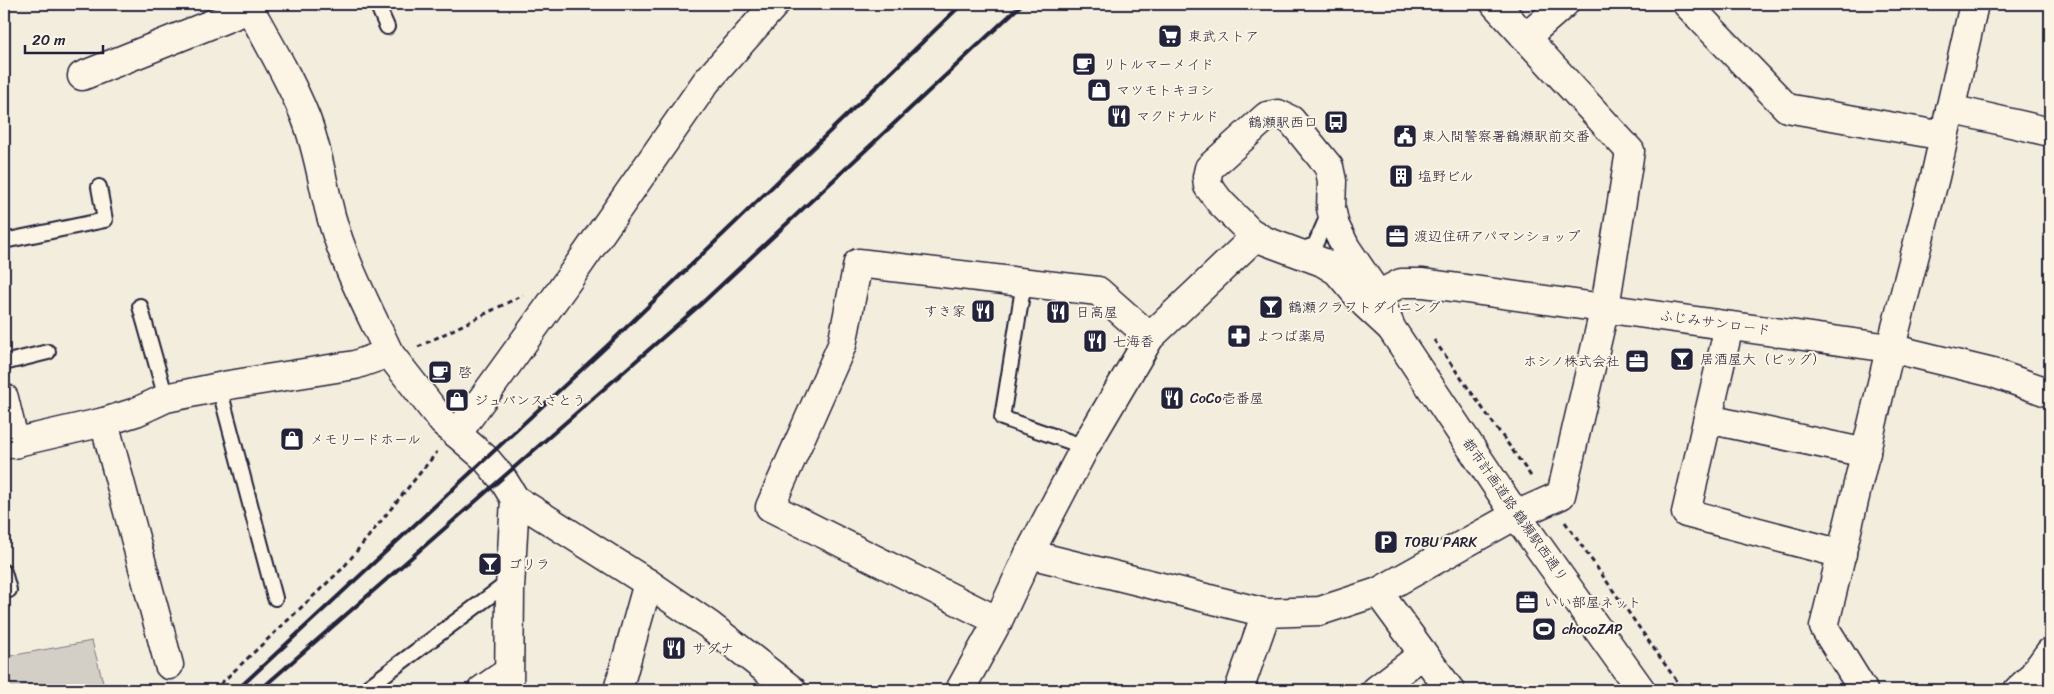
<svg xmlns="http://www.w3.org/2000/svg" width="2054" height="694" font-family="Sriracha,'Klee One',sans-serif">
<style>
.green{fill:#d4cfc6;stroke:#7b7880}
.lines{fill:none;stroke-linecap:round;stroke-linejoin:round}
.lane-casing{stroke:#22223b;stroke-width:18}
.street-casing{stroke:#22223b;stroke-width:31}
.secondary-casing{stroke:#22223b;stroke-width:31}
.path{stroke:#22223b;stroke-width:3;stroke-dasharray:5 4;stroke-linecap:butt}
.lane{stroke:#fcf5e5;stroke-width:14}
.street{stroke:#fcf5e5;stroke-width:28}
.secondary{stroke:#fcf5e5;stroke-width:28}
.rail{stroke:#22223b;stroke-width:4}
.labels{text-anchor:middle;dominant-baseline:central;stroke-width:4;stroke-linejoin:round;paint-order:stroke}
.poi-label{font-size:14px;fill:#22223b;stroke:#fcf5e5;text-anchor:start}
.street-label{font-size:14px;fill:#22223b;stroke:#fcf5e5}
</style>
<rect width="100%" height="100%" fill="#f3edde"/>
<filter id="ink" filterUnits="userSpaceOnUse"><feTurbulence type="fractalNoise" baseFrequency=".02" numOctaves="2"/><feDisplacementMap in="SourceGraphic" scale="10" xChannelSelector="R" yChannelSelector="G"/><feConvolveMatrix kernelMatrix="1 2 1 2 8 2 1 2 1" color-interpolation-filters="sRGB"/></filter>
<g filter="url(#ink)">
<polygon class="green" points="92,641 105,690 4,690 4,657"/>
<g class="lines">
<g class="lane-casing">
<g id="lane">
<polyline points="377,4 387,27"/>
<polyline points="4,241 105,220 99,187"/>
<polyline points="1297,251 1315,245 1329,213"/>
<polyline points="1024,282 1002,418 1085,447"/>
<polyline points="140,306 166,398"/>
<polyline points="4,363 48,352"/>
<polyline points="219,387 275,598"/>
<polyline points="4,572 9,590"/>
<polyline points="364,690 510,581"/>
</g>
</g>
<g class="street-casing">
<g id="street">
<polyline points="1687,4 1787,108 1944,136"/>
<polyline points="1525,38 1564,4"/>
<polyline points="82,76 249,9"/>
<polyline points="1950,109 2050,132"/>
<polygon points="1278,114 1291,120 1329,167 1332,181 1331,208 1335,226 1346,248 1378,295 1391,328 1365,304 1337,271 1322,262 1263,240 1249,231 1220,202 1208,186 1207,177 1209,168 1267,116"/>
<polyline points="1729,326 1686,513 1842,554"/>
<polyline points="4,398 15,444"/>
<polyline points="1708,419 1866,453"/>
<polyline points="104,422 169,665"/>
<polyline points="457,434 564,286 706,82 775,4"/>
<polyline points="4,445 104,422 136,412 166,398 229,385 355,365 389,353 443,422 486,459 502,478 515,499 648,583 709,625 792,690"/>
<polyline points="1029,554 1266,613 1320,611 1378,592 1516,515 1561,495 1605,307 1630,151 1495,4"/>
<polyline points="1378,592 1450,690"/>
<polyline points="998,621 770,507 842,345 858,263 1098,291 1150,337"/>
<polyline points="482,690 508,672"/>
<polyline points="509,690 510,588 515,499"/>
<polyline points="618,690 648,583"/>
<polyline points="1239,690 1266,613"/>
<polyline points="1376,690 1423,654"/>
<polyline points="1863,690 1824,627 1887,362 1935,177 1974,4"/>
</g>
</g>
<g class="secondary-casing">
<g id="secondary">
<path d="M 247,4 C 267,40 289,77 305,116 C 318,148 322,182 331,216 C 344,263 368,308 389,353"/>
<polyline points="1378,295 1401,283 1423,283 1890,348 1993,373 2050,393"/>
<polyline points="1391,328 1516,515 1641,690"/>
<polyline points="960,690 998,621 1029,554 1085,447 1150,337 1256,236"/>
<polyline points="2018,690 2031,678 2050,652"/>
</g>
</g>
<g class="path">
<polyline points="1157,4 1158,4"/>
<polyline points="1434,340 1533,479"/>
<polyline points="418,347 523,295"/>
<polyline points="1565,522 1683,690"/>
<polyline points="214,690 343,568 437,452"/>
</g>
<use href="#lane" class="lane"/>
<use href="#street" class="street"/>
<use href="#secondary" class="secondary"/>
<g class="rail">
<polyline points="237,690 607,346 962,4"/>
<polyline points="260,690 701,304 1022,4"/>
</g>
</g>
</g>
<defs>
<g id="supermarket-square" transform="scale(1.25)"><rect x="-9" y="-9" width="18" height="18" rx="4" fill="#22223b" stroke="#fcf5e5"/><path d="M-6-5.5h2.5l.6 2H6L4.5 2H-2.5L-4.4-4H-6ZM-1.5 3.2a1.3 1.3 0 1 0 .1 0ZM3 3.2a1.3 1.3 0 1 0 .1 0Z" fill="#fff"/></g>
<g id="cafe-square" transform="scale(1.25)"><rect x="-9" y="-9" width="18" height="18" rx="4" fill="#22223b" stroke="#fcf5e5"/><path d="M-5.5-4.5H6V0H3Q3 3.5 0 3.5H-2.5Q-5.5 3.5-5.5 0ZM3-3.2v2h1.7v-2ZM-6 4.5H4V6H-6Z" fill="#fff"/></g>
<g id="shop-square" transform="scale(1.25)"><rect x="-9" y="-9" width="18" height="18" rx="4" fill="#22223b" stroke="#fcf5e5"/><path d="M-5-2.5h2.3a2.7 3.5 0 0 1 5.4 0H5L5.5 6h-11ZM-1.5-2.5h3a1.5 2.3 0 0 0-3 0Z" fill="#fff"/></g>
<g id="restaurant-square" transform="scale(1.25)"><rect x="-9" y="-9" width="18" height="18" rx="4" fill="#22223b" stroke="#fcf5e5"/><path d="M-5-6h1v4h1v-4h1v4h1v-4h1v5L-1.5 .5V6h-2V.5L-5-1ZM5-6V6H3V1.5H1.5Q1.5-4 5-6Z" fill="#fff"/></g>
<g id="bus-square" transform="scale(1.25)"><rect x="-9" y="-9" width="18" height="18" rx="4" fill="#22223b" stroke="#fcf5e5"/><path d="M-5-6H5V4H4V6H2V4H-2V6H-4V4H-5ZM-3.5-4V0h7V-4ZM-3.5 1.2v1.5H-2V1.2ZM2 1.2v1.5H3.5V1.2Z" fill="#fff"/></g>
<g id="civic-square" transform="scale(1.25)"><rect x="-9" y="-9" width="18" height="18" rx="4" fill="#22223b" stroke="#fcf5e5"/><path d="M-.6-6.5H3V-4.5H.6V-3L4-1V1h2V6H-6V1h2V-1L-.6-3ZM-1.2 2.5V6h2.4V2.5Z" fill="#fff"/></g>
<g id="building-square" transform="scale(1.25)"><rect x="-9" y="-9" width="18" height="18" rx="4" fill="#22223b" stroke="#fcf5e5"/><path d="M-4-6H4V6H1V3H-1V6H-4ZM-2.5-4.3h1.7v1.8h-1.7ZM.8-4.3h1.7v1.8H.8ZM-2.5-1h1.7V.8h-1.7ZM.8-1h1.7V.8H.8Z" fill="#fff"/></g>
<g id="office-square" transform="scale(1.25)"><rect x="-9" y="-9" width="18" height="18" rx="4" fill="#22223b" stroke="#fcf5e5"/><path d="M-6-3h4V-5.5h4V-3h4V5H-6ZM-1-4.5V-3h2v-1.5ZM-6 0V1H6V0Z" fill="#fff"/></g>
<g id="bar-square" transform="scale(1.25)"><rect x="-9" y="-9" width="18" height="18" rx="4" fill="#22223b" stroke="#fcf5e5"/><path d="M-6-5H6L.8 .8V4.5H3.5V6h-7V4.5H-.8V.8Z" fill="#fff"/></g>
<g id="pharmacy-square" transform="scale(1.25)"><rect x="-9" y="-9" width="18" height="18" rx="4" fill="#22223b" stroke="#fcf5e5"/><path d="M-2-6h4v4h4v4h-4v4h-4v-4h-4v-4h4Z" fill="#fff"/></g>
<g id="parking-square" transform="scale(1.25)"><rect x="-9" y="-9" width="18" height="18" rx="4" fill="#22223b" stroke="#fcf5e5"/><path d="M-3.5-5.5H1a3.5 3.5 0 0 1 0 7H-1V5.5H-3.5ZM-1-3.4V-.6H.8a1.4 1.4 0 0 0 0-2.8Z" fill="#fff"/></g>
<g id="stadium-square" transform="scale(1.25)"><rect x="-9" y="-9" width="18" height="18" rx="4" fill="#22223b" stroke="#fcf5e5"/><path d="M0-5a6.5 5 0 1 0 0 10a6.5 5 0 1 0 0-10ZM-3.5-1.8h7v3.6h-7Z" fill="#fff"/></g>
</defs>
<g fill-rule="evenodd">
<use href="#supermarket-square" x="1170" y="36"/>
<use href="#cafe-square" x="1084" y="64"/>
<use href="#shop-square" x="1099" y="90"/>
<use href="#restaurant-square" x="1119" y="116"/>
<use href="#bus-square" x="1336" y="122"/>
<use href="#civic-square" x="1405" y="136"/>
<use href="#building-square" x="1401" y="176"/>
<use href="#office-square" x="1397" y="236"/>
<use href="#bar-square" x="1271" y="307"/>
<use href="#restaurant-square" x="983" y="311"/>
<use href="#restaurant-square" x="1058" y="312"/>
<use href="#pharmacy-square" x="1239" y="336"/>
<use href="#restaurant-square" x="1095" y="341"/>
<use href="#bar-square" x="1682" y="359"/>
<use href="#office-square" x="1637" y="361"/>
<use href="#cafe-square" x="440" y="372"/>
<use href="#restaurant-square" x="1172" y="398"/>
<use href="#shop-square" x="457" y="400"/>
<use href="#shop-square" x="292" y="439"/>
<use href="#parking-square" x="1386" y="542"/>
<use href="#bar-square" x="490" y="564"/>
<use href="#office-square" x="1527" y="602"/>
<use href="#stadium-square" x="1544" y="629"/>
<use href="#restaurant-square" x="674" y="648"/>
</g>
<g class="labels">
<g class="poi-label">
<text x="1188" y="36">東武ストア</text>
<text x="1102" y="64">リトルマーメイド</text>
<text x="1116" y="90">マツモトキヨシ</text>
<text x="1136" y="116">マクドナルド</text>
<text x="1318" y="122" text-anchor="end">鶴瀬駅西口</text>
<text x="1422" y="136">東入間警察署鶴瀬駅前交番</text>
<text x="1418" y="176">塩野ビル</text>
<text x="1414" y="236">渡辺住研アパマンショップ</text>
<text x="1288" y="307">鶴瀬クラフトダイニング</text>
<text x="966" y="311" text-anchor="end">すき家</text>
<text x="1076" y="312">日高屋</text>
<text x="1256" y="336">よつば薬局</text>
<text x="1112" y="341">七海香</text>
<text x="1700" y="359">居酒屋大（ビッグ）</text>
<text x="1620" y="361" text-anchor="end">ホシノ株式会社</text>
<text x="458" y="372">啓</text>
<text x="1190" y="398">CoCo壱番屋</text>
<text x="474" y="400">ジュバンスさとう</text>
<text x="310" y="439">メモリードホール</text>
<text x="1404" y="542">TOBU PARK</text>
<text x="508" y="564">ゴリラ</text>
<text x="1544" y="602">いい部屋ネット</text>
<text x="1562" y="629">chocoZAP</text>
<text x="692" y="648">サダナ</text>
</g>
<g class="street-label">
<text transform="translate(1715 323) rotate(8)">ふじみサンロード</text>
<text transform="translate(1515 510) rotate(55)">都市計画道路 鶴瀬駅西通り</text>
</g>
</g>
<rect width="2054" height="694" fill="none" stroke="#fcf5e5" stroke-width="20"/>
<rect x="10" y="10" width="2034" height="674" fill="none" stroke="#22223b" stroke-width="2" filter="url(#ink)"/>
<path d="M25 45v8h78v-8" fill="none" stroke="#22223b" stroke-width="2.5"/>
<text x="32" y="45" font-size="15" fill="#22223b" stroke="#fcf5e5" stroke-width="4" paint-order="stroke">20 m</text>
</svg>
